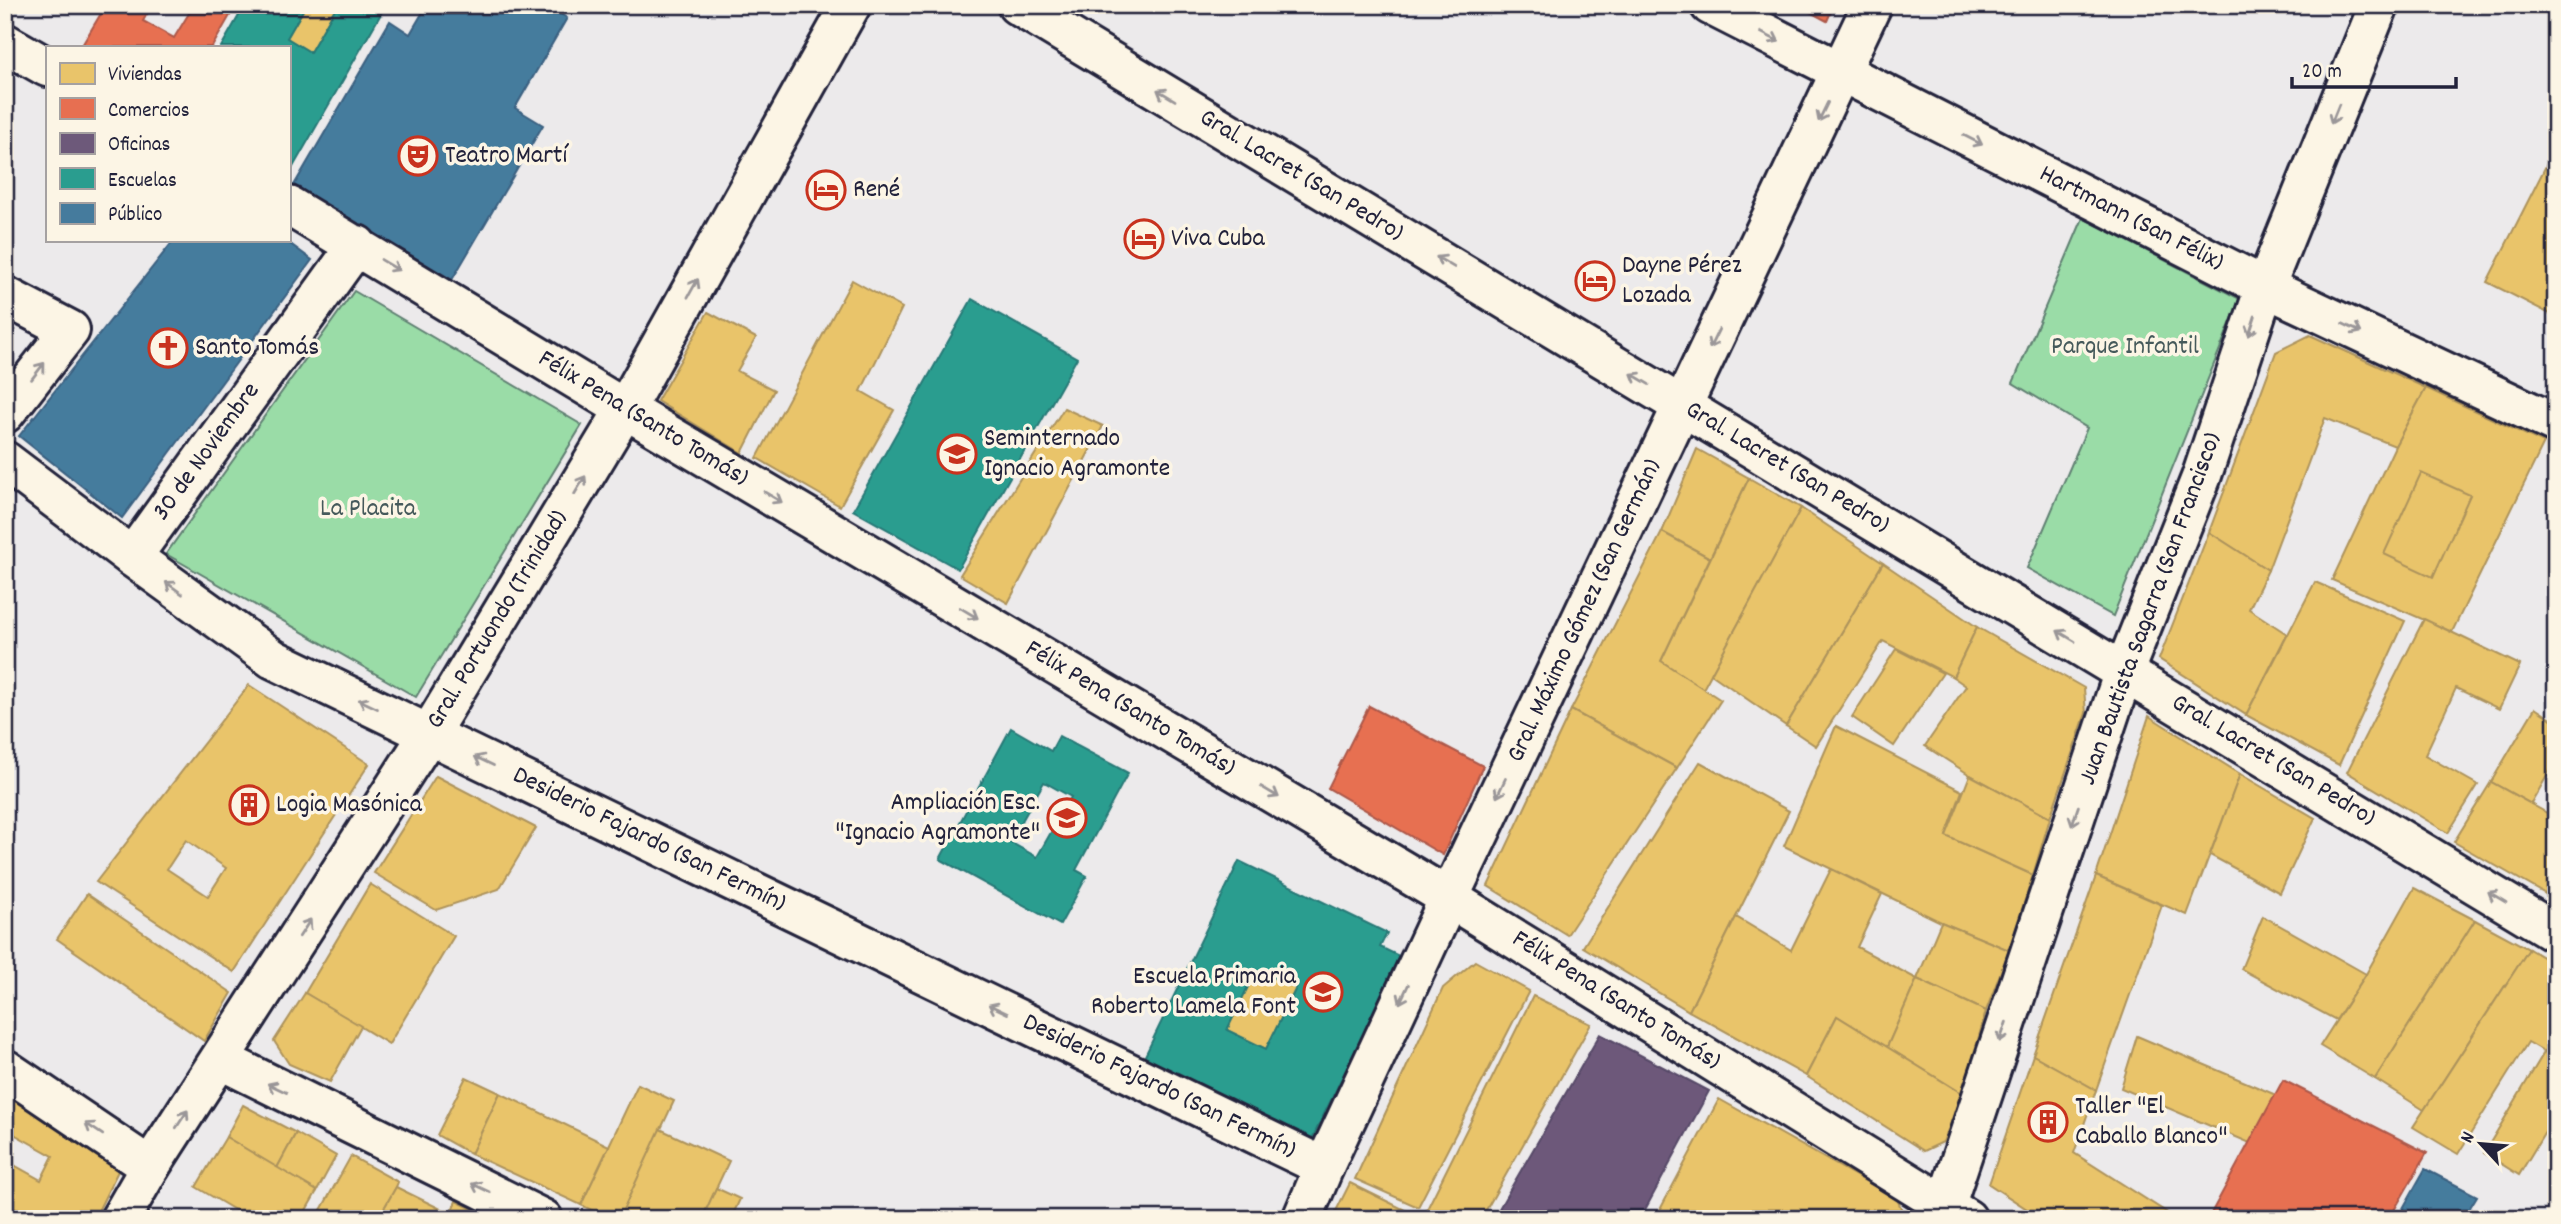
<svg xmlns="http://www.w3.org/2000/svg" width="2561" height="1224" font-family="Dekko,sans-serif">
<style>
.green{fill:#9adca7;stroke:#5e7f71;stroke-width:2}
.homes{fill:#e9c46a;stroke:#ad935c;stroke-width:2;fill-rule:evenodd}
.shops{fill:#e76f51;stroke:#ac584a;stroke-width:2}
.offices{fill:#6d597a;stroke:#564867;stroke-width:2}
.schools{fill:#2a9d8f;stroke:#287876;stroke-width:2;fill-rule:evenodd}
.public{fill:#457b9d;stroke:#3a6080;stroke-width:2}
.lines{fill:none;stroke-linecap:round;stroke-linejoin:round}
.street-casing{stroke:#22223b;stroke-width:44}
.secondary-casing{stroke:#22223b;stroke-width:44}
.street{stroke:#fcf5e5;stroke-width:38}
.secondary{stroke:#fcf5e5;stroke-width:38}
.oneway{stroke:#9a9698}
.labels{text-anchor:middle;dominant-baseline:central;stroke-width:7;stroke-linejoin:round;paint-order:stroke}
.poi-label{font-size:26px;fill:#22223b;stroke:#fcf5e5;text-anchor:start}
.street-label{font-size:26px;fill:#22223b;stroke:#fcf5e5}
.park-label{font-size:26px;fill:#465a5b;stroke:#fcf5e5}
</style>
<rect width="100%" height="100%" fill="#eceaeb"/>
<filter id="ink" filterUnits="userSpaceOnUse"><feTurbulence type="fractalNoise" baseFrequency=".0143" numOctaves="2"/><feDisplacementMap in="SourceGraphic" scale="14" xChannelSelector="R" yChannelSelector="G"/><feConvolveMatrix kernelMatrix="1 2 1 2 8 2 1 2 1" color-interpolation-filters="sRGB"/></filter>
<g filter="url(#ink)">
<g class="green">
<polygon points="2083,218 2240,299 2113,616 2027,568 2087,428 2013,383"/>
<polygon points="354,291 582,425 416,697 166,554"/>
</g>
<g class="homes">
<polygon points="306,5 336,7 310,52 287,38"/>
<polygon points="2556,146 2556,317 2487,282"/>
<polygon points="852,280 902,308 861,391 894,410 840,506 757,458"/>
<polygon points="708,312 756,338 737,371 774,390 742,453 657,401"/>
<polygon points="2310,335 2426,388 2395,446 2325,418 2268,570 2209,532 2276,352"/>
<polygon points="119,361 166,398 125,451 77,413"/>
<polygon points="2426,388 2544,443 2452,632 2332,580 2395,446"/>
<polygon points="1064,408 1103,426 1008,603 960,575"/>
<polygon points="1697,449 1749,478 1710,558 1662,532"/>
<polygon points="2421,473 2470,495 2433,577 2384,554"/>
<polygon points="1749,478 1801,508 1703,689 1661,661"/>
<polygon points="1801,508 1883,563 1786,726 1711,674"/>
<polygon points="1662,532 1710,558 1661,661 1721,700 1677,768 1571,710"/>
<polygon points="2209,532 2268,570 2249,609 2287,634 2246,715 2159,659"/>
<polygon points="1883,563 1977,627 1953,677 1883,641 1816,746 1786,726"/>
<polygon points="2315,582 2405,621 2339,765 2246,715"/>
<polygon points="2424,619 2520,665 2499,709 2456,688 2425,755 2478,785 2448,833 2347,772"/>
<polygon points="1977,627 2084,688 2086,713 2050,818 1970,775 1925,746 1966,686 1953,677"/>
<polygon points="1896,649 1943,673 1894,746 1852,717"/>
<path d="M 249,685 L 369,764 L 234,972 L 96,882 ZM 186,840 L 226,868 L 208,896 L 167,869 Z"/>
<polygon points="2535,708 2556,722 2556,760 2531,804 2491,782"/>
<polygon points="1571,710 1677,768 1567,935 1488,886"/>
<polygon points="2149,716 2240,774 2187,915 2096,876"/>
<polygon points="1836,726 1962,791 1946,836 2033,875 2009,950 1941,922 1784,846"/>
<polygon points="1700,762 1789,811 1689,1011 1583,947"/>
<polygon points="2240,774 2315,818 2280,893 2210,855"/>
<polygon points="1970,775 2050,818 2033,875 1946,836"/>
<polygon points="436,776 536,828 499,889 436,910 374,873"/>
<polygon points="2491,782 2556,818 2556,900 2454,842"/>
<polygon points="1831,869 1882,894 1857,947 1917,979 1887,1047 1837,1016 1806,1076 1689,1011 1736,917 1791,950"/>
<polygon points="2096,876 2162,905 2096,1090 2033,1055"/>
<polygon points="370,884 454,936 389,1044 305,993"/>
<polygon points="2414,888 2475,920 2375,1079 2320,1046 2366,974"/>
<polygon points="87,894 232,993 204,1041 57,939"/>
<polygon points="2263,916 2366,974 2336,1020 2241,969"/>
<polygon points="2475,920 2529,949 2424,1110 2375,1079"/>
<polygon points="1941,922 2009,950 1986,1011 1917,979"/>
<polygon points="2529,949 2556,965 2556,1058 2528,1042 2458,1154 2413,1127"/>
<polygon points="1475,961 1529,991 1418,1207 1355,1179 1443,988"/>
<polygon points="1256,970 1296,988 1266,1049 1227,1030"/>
<polygon points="1917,979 1986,1011 1963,1094 1887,1047"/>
<polygon points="305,993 361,1026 330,1082 289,1064 274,1041"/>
<polygon points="1533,996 1591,1024 1481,1219 1442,1219 1426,1211"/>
<polygon points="1837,1016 1963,1094 1943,1142 1924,1151 1806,1076"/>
<polygon points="2137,1036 2276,1095 2250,1143 2121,1088"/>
<polygon points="2545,1051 2556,1058 2556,1114 2519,1175 2484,1153"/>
<polygon points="2033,1055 2096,1090 2074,1153 2177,1219 2042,1219 1989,1184"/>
<polygon points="466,1077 500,1093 471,1154 437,1135"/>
<polygon points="5,1081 126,1155 94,1219 33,1219 5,1203 5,1160 41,1180 53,1156 5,1129"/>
<polygon points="638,1084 674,1101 619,1219 610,1219 581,1205"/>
<polygon points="500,1093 609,1146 581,1205 471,1154"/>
<polygon points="1719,1099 1897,1199 1906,1219 1655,1219"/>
<polygon points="243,1105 296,1133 277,1168 226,1137"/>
<polygon points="660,1129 729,1161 702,1219 619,1219"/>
<polygon points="296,1133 336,1156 317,1191 277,1168"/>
<polygon points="226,1137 317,1191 301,1219 250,1219 196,1187"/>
<polygon points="351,1156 398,1182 396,1187 378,1219 316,1219"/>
<polygon points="1350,1183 1423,1219 1332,1219"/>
<polygon points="396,1187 451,1214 448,1219 378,1219"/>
<polygon points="716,1188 740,1199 731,1219 702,1219"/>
<polygon points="456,1201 494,1219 448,1219"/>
</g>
<g class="shops">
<polygon points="106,5 152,5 143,21 174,38 194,5 236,5 212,47 81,47"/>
<polygon points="1797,5 1834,5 1827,21"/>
<polygon points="1369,706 1483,766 1443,855 1328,788"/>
<polygon points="2283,1080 2427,1153 2389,1219 2208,1219"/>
</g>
<polygon class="offices" points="1600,1034 1709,1091 1640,1219 1493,1219"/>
<g class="schools">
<polygon points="245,5 306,5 287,38 310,52 336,7 334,5 386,5 289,174 289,47 221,47"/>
<polygon points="972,299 1077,358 958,569 853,510"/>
<path d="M 1011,728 L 1051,751 L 1059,736 L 1128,773 L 1076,870 L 1087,876 L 1060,925 L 940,859 ZM 1044,782 L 1071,797 L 1037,857 L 1010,842 Z"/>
<path d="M 1239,861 L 1387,933 L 1380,947 L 1401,957 L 1310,1143 L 1142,1062 ZM 1256,970 L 1296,988 L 1266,1049 L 1227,1030 Z"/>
</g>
<g class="public">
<polygon points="427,5 546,5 567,18 515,108 543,125 452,280 293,187 390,21 410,34"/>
<polygon points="174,240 285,240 312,260 122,518 19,436"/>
<polygon points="2425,1169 2477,1196 2463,1219 2397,1219"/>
</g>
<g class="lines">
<g class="street-casing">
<g id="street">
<polyline points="1710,5 2265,287 2556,424"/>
<polyline points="5,296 70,330 5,413"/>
<polyline points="5,461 132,557 273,659 1324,1167"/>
<polyline points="132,557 357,245"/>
<polyline points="221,1060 543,1219"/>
<polyline points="5,1069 150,1167"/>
<polyline points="1302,1219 1324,1167 1449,898 1872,5"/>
</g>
</g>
<g class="secondary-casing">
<g id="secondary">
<polyline points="1017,5 2556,933"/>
<polyline points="5,43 47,67"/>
<polyline points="289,206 625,409 1449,898 1967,1219"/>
<polyline points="120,1219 150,1167 429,734 625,409 851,5"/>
<polyline points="1941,1219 2124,671 2201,478 2265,287 2379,5"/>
</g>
</g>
<use href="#street" class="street"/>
<use href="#secondary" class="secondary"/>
</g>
<defs><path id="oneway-shaft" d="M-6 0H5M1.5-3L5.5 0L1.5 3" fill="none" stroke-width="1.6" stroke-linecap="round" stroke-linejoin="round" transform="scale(1.75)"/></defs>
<g class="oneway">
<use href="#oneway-shaft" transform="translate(1770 37) rotate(27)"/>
<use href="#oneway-shaft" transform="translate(1166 95) rotate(-149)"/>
<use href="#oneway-shaft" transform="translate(1823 112) rotate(116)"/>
<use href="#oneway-shaft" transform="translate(2335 114) rotate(112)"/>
<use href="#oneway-shaft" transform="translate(1973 140) rotate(27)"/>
<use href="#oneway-shaft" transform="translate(1445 262) rotate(-149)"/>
<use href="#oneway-shaft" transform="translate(390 265) rotate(31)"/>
<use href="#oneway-shaft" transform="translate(693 288) rotate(-61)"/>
<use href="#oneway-shaft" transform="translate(2252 326) rotate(108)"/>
<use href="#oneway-shaft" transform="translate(2352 328) rotate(25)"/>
<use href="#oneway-shaft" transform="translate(1714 339) rotate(116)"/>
<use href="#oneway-shaft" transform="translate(38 371) rotate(-52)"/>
<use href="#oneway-shaft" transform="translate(1640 379) rotate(-149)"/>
<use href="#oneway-shaft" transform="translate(580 485) rotate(-59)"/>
<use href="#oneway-shaft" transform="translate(773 497) rotate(31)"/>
<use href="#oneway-shaft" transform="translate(174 588) rotate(-144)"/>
<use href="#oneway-shaft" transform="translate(969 613) rotate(31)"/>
<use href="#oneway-shaft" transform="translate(2066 636) rotate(-149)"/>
<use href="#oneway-shaft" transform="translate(368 704) rotate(-154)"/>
<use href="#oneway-shaft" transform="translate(484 761) rotate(-154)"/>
<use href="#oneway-shaft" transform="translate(1501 788) rotate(115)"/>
<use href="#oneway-shaft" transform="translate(1270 792) rotate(31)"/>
<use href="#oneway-shaft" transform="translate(2075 816) rotate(109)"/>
<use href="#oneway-shaft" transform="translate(2497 897) rotate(-149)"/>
<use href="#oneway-shaft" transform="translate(305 928) rotate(-57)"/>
<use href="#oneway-shaft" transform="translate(1404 994) rotate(115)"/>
<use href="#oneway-shaft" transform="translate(998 1009) rotate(-154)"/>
<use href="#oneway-shaft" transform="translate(2003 1032) rotate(109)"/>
<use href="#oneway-shaft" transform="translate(277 1088) rotate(-154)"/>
<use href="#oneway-shaft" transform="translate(182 1119) rotate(-57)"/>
<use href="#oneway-shaft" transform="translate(94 1129) rotate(-146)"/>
<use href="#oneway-shaft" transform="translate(481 1188) rotate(-154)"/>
</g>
</g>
<defs>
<g id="theatre-ring" transform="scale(2.0125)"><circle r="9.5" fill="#fcf5e5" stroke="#c8321e" stroke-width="1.5"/><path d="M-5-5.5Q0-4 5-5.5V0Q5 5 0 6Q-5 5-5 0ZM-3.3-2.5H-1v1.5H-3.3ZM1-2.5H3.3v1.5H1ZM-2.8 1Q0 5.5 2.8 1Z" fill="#c8321e"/></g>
<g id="hotel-ring" transform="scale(2.0125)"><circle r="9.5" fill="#fcf5e5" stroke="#c8321e" stroke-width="1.5"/><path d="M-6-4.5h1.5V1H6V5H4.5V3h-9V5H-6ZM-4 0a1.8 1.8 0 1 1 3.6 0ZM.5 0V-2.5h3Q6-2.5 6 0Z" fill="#c8321e"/></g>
<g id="church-ring" transform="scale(2.0125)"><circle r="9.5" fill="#fcf5e5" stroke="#c8321e" stroke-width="1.5"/><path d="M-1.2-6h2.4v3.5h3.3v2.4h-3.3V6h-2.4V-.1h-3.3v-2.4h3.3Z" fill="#c8321e"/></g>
<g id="school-ring" transform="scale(2.0125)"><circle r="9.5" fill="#fcf5e5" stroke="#c8321e" stroke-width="1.5"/><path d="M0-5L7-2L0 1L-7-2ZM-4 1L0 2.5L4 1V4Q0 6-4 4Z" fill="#c8321e"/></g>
<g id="building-ring" transform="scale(2.0125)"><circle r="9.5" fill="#fcf5e5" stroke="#c8321e" stroke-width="1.5"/><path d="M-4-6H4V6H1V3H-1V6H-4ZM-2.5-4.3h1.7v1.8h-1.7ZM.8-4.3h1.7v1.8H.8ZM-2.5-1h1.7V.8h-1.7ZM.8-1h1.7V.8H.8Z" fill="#c8321e"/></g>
</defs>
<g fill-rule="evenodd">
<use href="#theatre-ring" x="418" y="156"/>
<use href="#hotel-ring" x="826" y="190"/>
<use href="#hotel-ring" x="1144" y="239"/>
<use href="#hotel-ring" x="1595" y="281"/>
<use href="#church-ring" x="168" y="348"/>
<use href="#school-ring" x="957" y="454"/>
<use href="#building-ring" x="249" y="805"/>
<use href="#school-ring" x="1067" y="818"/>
<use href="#school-ring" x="1323" y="992"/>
<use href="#building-ring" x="2048" y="1122"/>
</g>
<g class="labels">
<g class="poi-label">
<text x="445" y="156">Teatro Martí</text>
<text x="853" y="190">René</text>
<text x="1171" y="239">Viva Cuba</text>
<text x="1622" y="266">Dayne Pérez<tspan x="1622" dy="30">Lozada</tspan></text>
<text x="195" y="348">Santo Tomás</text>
<text x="984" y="439">Seminternado<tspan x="984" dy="30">Ignacio Agramonte</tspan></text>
<text x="1040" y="803" text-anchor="end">Ampliación Esc.<tspan x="1040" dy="30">"Ignacio Agramonte"</tspan></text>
<text x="276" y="805">Logia Masónica</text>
<text x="1296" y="977" text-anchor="end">Escuela Primaria<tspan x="1296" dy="30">Roberto Lamela Font</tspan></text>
<text x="2075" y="1107">Taller "El<tspan x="2075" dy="30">Caballo Blanco"</tspan></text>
</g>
<g class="street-label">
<text transform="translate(1301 176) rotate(31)">Gral. Lacret (San Pedro)</text>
<text transform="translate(2131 219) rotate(27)">Hartmann (San Félix)</text>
<text transform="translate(643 419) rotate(31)">Félix Pena (Santo Tomás)</text>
<text transform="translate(207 452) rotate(-54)">30 de Noviembre</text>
<text transform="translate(1787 468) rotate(31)">Gral. Lacret (San Pedro)</text>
<text transform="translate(2151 609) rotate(-70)">Juan Bautista Sagarra (San Francisco)</text>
<text transform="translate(1585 611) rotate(-65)">Gral. Máximo Gómez (San Germán)</text>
<text transform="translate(498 620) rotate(-59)">Gral. Portuondo (Trinidad)</text>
<text transform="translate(1130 709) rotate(31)">Félix Pena (Santo Tomás)</text>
<text transform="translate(2273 761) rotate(31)">Gral. Lacret (San Pedro)</text>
<text transform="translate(649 840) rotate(26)">Desiderio Fajardo (San Fermín)</text>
<text transform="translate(1616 1001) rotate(32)">Félix Pena (Santo Tomás)</text>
<text transform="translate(1159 1087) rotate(26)">Desiderio Fajardo (San Fermín)</text>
</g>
<g class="park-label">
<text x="2125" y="347">Parque Infantil</text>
<text x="368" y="509">La Placita</text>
</g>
</g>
<rect width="2561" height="1224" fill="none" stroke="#fcf5e5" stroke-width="28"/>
<rect x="14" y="14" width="2533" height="1196" fill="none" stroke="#22223b" stroke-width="2.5" filter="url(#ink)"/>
<rect x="46" y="46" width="245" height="196" fill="#fcf5e5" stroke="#a5a1a1" stroke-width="2"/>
<rect x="60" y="63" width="35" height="21" fill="#e9c46a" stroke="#a5a1a1" stroke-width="2"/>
<text x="108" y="80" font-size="21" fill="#22223b">Viviendas</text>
<rect x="60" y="98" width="35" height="21" fill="#e76f51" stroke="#a5a1a1" stroke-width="2"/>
<text x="108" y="116" font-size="21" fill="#22223b">Comercios</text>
<rect x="60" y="133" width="35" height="21" fill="#6d597a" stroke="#a5a1a1" stroke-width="2"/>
<text x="108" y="150" font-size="21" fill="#22223b">Oficinas</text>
<rect x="60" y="168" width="35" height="21" fill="#2a9d8f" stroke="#a5a1a1" stroke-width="2"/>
<text x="108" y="186" font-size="21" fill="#22223b">Escuelas</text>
<rect x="60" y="203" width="35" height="21" fill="#457b9d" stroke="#a5a1a1" stroke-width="2"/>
<text x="108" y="220" font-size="21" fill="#22223b">Público</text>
<g transform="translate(2481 1144) rotate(296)" stroke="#fcf5e5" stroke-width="5" paint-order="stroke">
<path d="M0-5L12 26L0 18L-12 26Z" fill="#22223b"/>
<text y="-10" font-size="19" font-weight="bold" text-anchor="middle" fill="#22223b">N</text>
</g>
<path d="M2292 77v10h164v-10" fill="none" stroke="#22223b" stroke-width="3.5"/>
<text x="2302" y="77" font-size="21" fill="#22223b" stroke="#fcf5e5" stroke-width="5" paint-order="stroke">20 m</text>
</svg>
